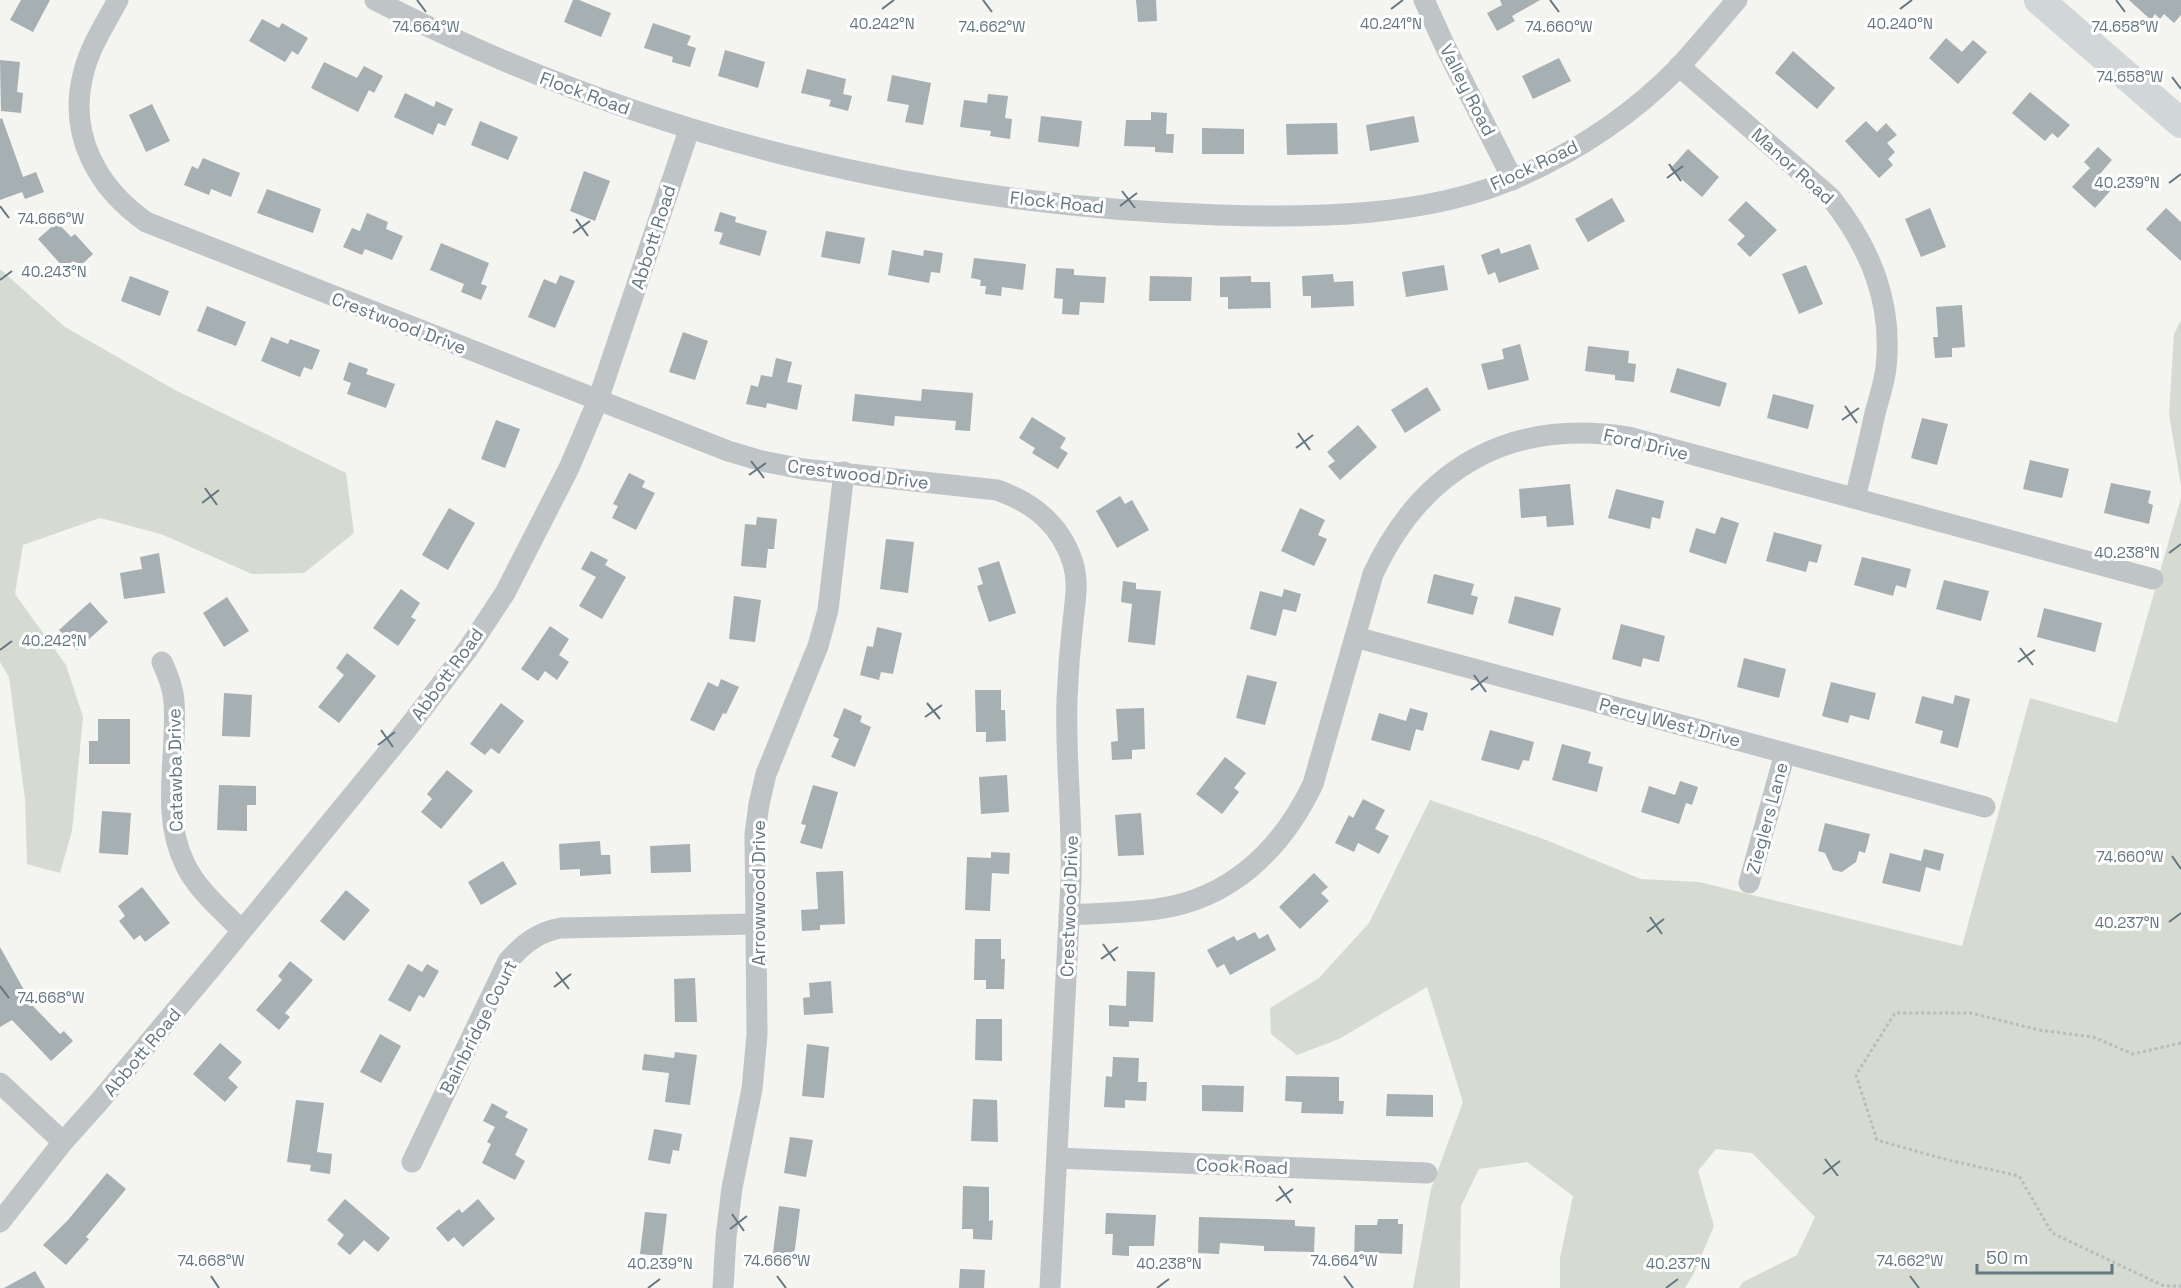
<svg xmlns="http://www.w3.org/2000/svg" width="2181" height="1288" font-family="'Space Grotesk',sans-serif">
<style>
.green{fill:#d6dbd1}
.building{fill:#a6afb2}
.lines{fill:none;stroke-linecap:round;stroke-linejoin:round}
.path{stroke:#b9bcbd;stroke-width:3;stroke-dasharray:3 3;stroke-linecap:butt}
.street{stroke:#bfc4c6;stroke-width:21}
.secondary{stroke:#d1d6d9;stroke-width:30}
.ticks{fill:none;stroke:#647780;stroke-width:2}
.labels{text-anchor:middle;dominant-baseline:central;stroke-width:6;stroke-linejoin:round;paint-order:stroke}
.street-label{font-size:18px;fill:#647780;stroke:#fff}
.ticks-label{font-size:15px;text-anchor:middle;fill:#647780;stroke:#fff;stroke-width:6;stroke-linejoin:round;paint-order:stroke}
</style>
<rect width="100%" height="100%" fill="#f4f4f0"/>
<g class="green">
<polygon points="0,269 65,327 175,390 346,473 354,533 304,573 252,574 161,534 100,518 23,545 15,594 66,665 83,717 72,831 60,873 27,864 25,799 9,677 0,662"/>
<polygon points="2181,320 2181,486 2169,414 2174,334"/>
<polygon points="2181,498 2181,1288 1739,1288 1743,1282 1797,1255 1815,1217 1752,1153 1716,1149 1698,1171 1714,1226 1693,1275 1685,1288 1560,1288 1560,1258 1573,1196 1527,1162 1479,1169 1461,1206 1460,1288 1413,1288 1431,1189 1463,1102 1427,987 1339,1039 1297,1055 1271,1034 1270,1008 1319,978 1369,923 1430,800 1541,838 1641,879 1699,882 1962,946 2030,698 2117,723"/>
</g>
<g class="building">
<polygon points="21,0 50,0 33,32 10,20"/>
<polygon points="573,0 579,0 611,13 601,37 564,22"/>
<polygon points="1136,0 1156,0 1157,21 1138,22"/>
<polygon points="1500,0 1540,0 1512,16 1515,21 1497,31 1487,13 1502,5"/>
<polygon points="2129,0 2181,0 2181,15 2174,23 2164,14 2160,19 2155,14 2151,20"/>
<polygon points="262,19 279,28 282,23 308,38 298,55 292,51 285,62 249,41"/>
<polygon points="653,23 691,36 687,45 696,48 690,67 672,62 673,57 644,48"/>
<polygon points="1946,38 1962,52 1973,40 1987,52 1958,84 1929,58"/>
<polygon points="725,50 765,62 758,88 718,76"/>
<polygon points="1793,51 1835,88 1817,109 1775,73"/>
<polygon points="1559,58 1571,81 1533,99 1522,76"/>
<polygon points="0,60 20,62 17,92 23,93 21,113 1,111"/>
<polygon points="324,62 357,78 364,66 383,76 374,93 369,90 358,112 311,88"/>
<polygon points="807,69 846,79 843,94 852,96 848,111 829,106 831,100 801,93"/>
<polygon points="892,75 931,83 923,125 905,122 909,105 887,101"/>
<polygon points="2030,92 2070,125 2058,138 2052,133 2045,141 2012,113"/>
<polygon points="405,93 434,107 436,101 453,109 445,126 438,123 433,135 394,117"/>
<polygon points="988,94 1008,96 1005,118 1012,119 1010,139 990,136 991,131 960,127 964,100 987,103"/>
<polygon points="152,104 170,141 146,152 129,115"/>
<polygon points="1151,112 1167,113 1166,134 1174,134 1173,153 1155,152 1155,147 1124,146 1126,120 1151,120"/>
<polygon points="1041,116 1082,121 1079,147 1038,142"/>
<polygon points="1414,116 1419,142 1370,151 1366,125"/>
<polygon points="2,118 23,177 36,172 44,192 25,199 22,192 0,200 0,119"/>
<polygon points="480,121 518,137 508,160 471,145"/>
<polygon points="1866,121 1877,132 1886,123 1897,135 1887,143 1895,152 1888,159 1893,165 1879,178 1845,141"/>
<polygon points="1337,123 1338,154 1287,155 1286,124"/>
<polygon points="1202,128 1244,129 1244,154 1202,154"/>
<polygon points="2098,147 2112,160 2098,176 2084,162"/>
<polygon points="1688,149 1719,177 1702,197 1670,169"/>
<polygon points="203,158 240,173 231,197 211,189 209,195 184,185 192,166 198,169"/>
<polygon points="2090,168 2112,189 2095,208 2072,187"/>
<polygon points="584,171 610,181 595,221 570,211"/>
<polygon points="267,189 321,209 313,233 257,213"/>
<polygon points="1612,198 1625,221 1588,242 1575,219"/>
<polygon points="1746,201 1777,230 1750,257 1737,244 1745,236 1728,220"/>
<polygon points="1930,208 1946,247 1921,257 1905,219"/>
<polygon points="2166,208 2181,222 2181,261 2146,229"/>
<polygon points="720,212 736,217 735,222 767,231 760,256 719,244 723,233 714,231"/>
<polygon points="367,213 388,222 386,229 403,236 392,260 365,249 362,255 343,247 352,228 360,231"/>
<polygon points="57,222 71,237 75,234 93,254 79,267 73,261 64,268 38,239"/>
<polygon points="826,231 865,238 860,264 821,257"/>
<polygon points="441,243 489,263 481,284 487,286 481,300 461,292 464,284 430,270"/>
<polygon points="1530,244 1539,269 1499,283 1495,272 1488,275 1481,255 1499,248 1501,254"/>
<polygon points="892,250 923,256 924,250 943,253 940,273 931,272 929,283 888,275"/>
<polygon points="974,258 1026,264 1023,290 1002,287 1001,296 985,294 986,286 980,286 981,280 971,278"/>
<polygon points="1444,265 1448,290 1406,297 1402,272"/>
<polygon points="1806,265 1823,304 1799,314 1782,274"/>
<polygon points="1056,268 1074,269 1074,275 1106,277 1104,303 1080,302 1079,315 1062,314 1063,299 1054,298"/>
<polygon points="1333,274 1334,282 1353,281 1354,306 1311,308 1311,296 1303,296 1302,276"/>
<polygon points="560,275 575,281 555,328 528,317 544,279 556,284"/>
<polygon points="130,276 169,291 160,316 121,301"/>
<polygon points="1150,276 1192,277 1191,301 1149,301"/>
<polygon points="1251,276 1251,282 1270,282 1271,308 1228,309 1228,297 1220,297 1220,277"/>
<polygon points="1962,305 1965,347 1952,348 1952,357 1935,358 1933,337 1938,337 1936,307"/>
<polygon points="207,306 246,322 236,346 197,331"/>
<polygon points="683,332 708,341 695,380 669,372"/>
<polygon points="271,337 288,344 290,339 320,350 312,370 304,367 300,377 261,361"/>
<polygon points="1520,344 1529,380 1488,390 1481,364 1504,359 1502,349"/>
<polygon points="1588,346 1629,351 1628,363 1636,364 1634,382 1615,380 1615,375 1585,371"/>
<polygon points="776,358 792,362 787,382 802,385 797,410 767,403 766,408 746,404 751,385 758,387 761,375 772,377"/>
<polygon points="349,362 368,369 366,374 395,384 386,408 347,394 351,383 343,380"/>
<polygon points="1677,368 1727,383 1720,407 1670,392"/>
<polygon points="1427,387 1441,410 1405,433 1391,410"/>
<polygon points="922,389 973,393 970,431 955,430 956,421 895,416 894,426 852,421 855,394 921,401"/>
<polygon points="1773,394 1814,405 1808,429 1767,418"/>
<polygon points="1032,417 1066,438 1060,448 1068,453 1058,469 1032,453 1035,448 1019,438"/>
<polygon points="1922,418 1948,424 1937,465 1911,458"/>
<polygon points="496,420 520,429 505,468 481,459"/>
<polygon points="1358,425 1377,447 1340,480 1328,466 1335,461 1327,452"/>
<polygon points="2030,460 2069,469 2062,498 2023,489"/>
<polygon points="629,473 645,481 642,487 655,493 636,530 612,518 618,506 613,504"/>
<polygon points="2111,483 2151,491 2148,503 2153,505 2149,524 2104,513"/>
<polygon points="1570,484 1574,525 1547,527 1546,516 1521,518 1519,489"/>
<polygon points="1616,489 1664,501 1660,519 1652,517 1650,529 1608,518"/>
<polygon points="1120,496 1125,504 1132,500 1149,530 1117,548 1096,511"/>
<polygon points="449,508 475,523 448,570 422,555"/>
<polygon points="1300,508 1325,520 1318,535 1327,539 1314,566 1281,551"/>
<polygon points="757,517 777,519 774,549 768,549 766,568 741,566 745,524 756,525"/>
<polygon points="1721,517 1739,523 1726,564 1689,552 1696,528 1715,534"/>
<polygon points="1774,532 1822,545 1817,563 1809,561 1806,572 1766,561"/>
<polygon points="886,539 914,542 908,593 880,589"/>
<polygon points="591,551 608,560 605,565 626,577 602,619 579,606 596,577 581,569"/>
<polygon points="159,553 165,593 124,599 120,573 142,569 140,557"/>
<polygon points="1862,557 1911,569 1906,588 1896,585 1893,596 1854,585"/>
<polygon points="999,561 1016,613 989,622 977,586 983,584 978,568"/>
<polygon points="1434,574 1474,584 1471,595 1478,597 1473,615 1427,603"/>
<polygon points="1944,580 1989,591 1981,621 1936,609"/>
<polygon points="1123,581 1136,583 1136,589 1161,591 1155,645 1128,642 1132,604 1121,602"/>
<polygon points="401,589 420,603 411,617 416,620 398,646 373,628"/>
<polygon points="1284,589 1301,594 1296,612 1283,609 1276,636 1250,629 1260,591 1282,597"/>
<polygon points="734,596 761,600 755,642 729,639"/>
<polygon points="1515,596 1561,608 1553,636 1508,623"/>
<polygon points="227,597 249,631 224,647 203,613"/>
<polygon points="90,602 108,622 77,650 59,630"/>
<polygon points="2044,608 2102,623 2095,652 2037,637"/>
<polygon points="1621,624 1665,636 1659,662 1643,658 1641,667 1612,659"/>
<polygon points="550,626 569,639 559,655 569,662 557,680 545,671 538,681 521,669"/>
<polygon points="877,627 902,633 893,674 881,672 879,680 860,675 867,646 873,647"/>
<polygon points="347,653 376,676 339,723 318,707 344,675 336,668"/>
<polygon points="1744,658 1786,669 1779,698 1737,687"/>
<polygon points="1247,675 1277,682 1265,725 1236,718"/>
<polygon points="721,679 739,687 726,714 723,713 714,731 690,720 708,682 718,687"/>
<polygon points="1831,682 1876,693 1869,720 1850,715 1848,723 1822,716"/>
<polygon points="975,690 1001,690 1001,710 1005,710 1006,741 986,742 986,732 976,732"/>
<polygon points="224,693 252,695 250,737 222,736"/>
<polygon points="1955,695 1970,699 1958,748 1940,743 1943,731 1915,723 1922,696 1953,704"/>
<polygon points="501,703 524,721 499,754 491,748 485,755 470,744"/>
<polygon points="844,708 862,716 860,722 871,727 855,767 831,757 839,739 833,736"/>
<polygon points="1144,708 1145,749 1132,750 1132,759 1112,760 1111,742 1118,741 1116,709"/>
<polygon points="1410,708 1428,713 1423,731 1416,729 1410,751 1371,740 1379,713 1406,721"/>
<polygon points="98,719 130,719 130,764 89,764 89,741 98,741"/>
<polygon points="1490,730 1534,742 1529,761 1523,760 1519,770 1481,760"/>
<polygon points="1562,744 1591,752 1588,763 1603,767 1597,792 1552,780"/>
<polygon points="1225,757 1246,773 1234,788 1239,792 1222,814 1196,794"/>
<polygon points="447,770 473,791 441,829 421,812 432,799 427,794"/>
<polygon points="1007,775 1009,812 981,814 979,777"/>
<polygon points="1680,781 1698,787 1692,805 1686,803 1679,824 1641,812 1649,786 1675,795"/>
<polygon points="219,785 256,786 256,805 247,805 247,831 217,830"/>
<polygon points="813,785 838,792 822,849 800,843 806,825 801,824"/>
<polygon points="1363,799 1385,810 1375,829 1389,836 1379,854 1358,843 1354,852 1335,843 1349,815 1353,818"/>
<polygon points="102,811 131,813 128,855 99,853"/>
<polygon points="1141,813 1144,855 1118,856 1115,815"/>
<polygon points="1825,823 1870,834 1865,853 1859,851 1856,862 1842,872 1833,870 1825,853 1818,851"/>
<polygon points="600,841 601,855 610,855 611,874 580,876 580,869 560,870 559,844"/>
<polygon points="690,844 691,872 651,873 650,846"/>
<polygon points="1924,849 1944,854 1940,871 1926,867 1920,892 1882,883 1890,853 1921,861"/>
<polygon points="991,852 1010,853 1009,874 992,873 990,911 965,910 967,857 991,858"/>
<polygon points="503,861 517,884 481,905 468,882"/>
<polygon points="843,871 845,924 820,925 820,930 802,931 801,910 818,909 816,872"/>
<polygon points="1314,873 1328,887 1321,893 1329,901 1300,929 1279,907"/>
<polygon points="142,887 170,923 145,942 140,935 134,940 119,921 125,916 118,906"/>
<polygon points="346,890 370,910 344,941 320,921"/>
<polygon points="1255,932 1259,939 1268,934 1276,950 1230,975 1224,964 1217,968 1207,950 1234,936 1237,941"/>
<polygon points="975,939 1001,939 1001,959 1005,959 1004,989 986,989 986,980 974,980"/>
<polygon points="0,947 33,1006 60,1034 64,1031 73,1041 51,1061 12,1020 0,1027"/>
<polygon points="290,961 313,980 285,1013 290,1017 279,1030 256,1010 282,980 278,976"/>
<polygon points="408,964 422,972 427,964 439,971 424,998 419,995 410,1012 388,1000"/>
<polygon points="1127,971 1155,972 1153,1022 1129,1021 1129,1027 1109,1026 1109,1005 1126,1006"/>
<polygon points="695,978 697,1022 675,1022 674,979"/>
<polygon points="831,981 833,1013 804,1015 803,998 810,997 809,983"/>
<polygon points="976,1019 1002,1019 1002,1061 975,1060"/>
<polygon points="380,1034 401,1046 381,1083 360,1072"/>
<polygon points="220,1043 242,1062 228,1078 238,1087 225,1102 193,1074"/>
<polygon points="807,1044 829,1047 824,1098 802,1096"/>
<polygon points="675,1052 697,1055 690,1105 665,1102 669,1073 642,1070 644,1054 674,1058"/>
<polygon points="1113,1057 1139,1058 1138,1082 1147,1082 1146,1101 1125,1100 1125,1108 1104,1107 1106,1076 1112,1077"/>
<polygon points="1286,1076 1339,1077 1339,1101 1344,1101 1343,1114 1301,1113 1302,1102 1285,1101"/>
<polygon points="1202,1085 1244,1086 1243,1112 1202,1111"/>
<polygon points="1387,1094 1433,1095 1433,1117 1386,1116"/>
<polygon points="973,1099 997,1100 998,1142 971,1141"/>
<polygon points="296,1100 324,1103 317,1152 332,1154 330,1174 310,1171 311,1165 287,1162"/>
<polygon points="492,1103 508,1112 505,1117 528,1129 515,1155 525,1161 515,1180 482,1163 491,1144 487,1142 495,1127 483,1121"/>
<polygon points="654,1129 682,1134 679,1151 673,1150 670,1164 648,1160"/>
<polygon points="790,1137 813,1140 806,1177 784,1173"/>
<polygon points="107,1173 126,1189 86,1237 89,1239 66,1265 43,1245 68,1220"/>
<polygon points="963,1186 989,1187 989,1221 993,1220 992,1240 973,1239 973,1229 962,1229"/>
<polygon points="345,1199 390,1238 378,1252 364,1240 350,1255 337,1244 344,1235 327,1220"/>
<polygon points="478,1199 495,1219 463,1247 454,1237 448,1242 436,1228 459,1209 462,1213"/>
<polygon points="779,1206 800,1209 794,1256 773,1253"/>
<polygon points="645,1212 667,1214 662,1256 640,1254"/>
<polygon points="1106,1213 1156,1215 1154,1246 1129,1246 1129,1256 1112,1255 1113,1234 1105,1234"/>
<polygon points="1199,1217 1295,1220 1295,1226 1315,1227 1314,1252 1264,1251 1264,1246 1220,1243 1219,1254 1198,1253"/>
<polygon points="1378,1219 1398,1219 1398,1224 1403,1224 1402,1254 1373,1253 1372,1260 1354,1259 1355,1225 1377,1225"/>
<polygon points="960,1269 985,1270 984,1288 959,1288"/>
<polygon points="35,1271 45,1288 4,1288"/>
</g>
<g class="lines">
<polyline class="path" points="2181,1043 2133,1054 2093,1037 2039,1030 1971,1013 1895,1013 1856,1075 1877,1140 1944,1159 2019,1176 2052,1233 2164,1286 2181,1286"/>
<g class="street">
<path d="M 118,0 C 105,24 89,48 83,75 C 68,136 98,188 146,222 L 728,451 L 762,461 L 803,469 L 997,490 C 1034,503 1061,525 1073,563 C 1079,583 1075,601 1073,621 C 1070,647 1068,673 1067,699 C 1065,760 1073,820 1071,881 L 1050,1288"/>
<path d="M 375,0 C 637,136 924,205 1218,215 C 1313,218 1427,217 1516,178 C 1576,152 1633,114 1679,67 C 1699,45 1718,22 1737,0"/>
<polyline points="1424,0 1445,46 1513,180"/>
<path d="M 1679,66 L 1831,198 C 1871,249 1893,303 1886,368 C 1884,383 1879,399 1875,413 C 1869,442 1862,470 1855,498"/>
<polyline points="1355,637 1985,807"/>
<path d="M 162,662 C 168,675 173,687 174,701 C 178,755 160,814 185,864 C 197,890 222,910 241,930"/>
<polyline points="1749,883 1785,753"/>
<path d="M 1069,915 C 1098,913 1128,913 1157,909 C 1231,899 1282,849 1313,784 L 1373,574 C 1423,467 1511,418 1628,437 L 2153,579"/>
<polyline points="0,1083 63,1142"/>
<polyline points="1057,1158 1427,1173"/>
<path d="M 412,1162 L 508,961 C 523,944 538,932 561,928 L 755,924"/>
<polyline points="0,1222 63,1142 98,1103 213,966 407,729 468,649 505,593 569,468 598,400 689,130"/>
<polyline points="723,1288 726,1237 732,1188 752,1089 757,1035 755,834 759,804 766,774 818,646 828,610 844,472"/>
</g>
<polyline class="secondary" points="2039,0 2181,123"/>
</g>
<path class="ticks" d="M 417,0 L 426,12M 983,0 L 992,12M 1550,0 L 1559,12M 2116,0 L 2125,12M 882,9 L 894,0M 1391,9 L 1403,0M 1900,9 L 1912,0M 2172,77 L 2181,89M 1669,164 L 1681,181M 1667,178 L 1683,166M 2169,183 L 2181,174M 1122,191 L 1135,208M 0,206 L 9,218M 1120,206 L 1137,193M 576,219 L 588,236M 573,233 L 590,221M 0,280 L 12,271M 1845,406 L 1857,423M 1842,420 L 1859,408M 1298,433 L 1310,450M 1296,448 L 1313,435M 751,461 L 764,478M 749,475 L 766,463M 205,488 L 217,505M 202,503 L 219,490M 2169,553 L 2181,544M 2020,648 L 2033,665M 0,650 L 12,641M 2018,662 L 2035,650M 1474,675 L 1486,692M 1471,690 L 1488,677M 927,703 L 940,719M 925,717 L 942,705M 381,730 L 393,747M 378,745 L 395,732M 2172,856 L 2181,869M 1650,917 L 1662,934M 2169,922 L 2181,913M 1647,932 L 1664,919M 1103,944 L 1115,961M 1101,959 L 1118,947M 556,972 L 569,989M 0,986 L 9,998M 554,987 L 571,974M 1825,1159 L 1838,1176M 1823,1174 L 1840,1161M 1279,1186 L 1291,1203M 1276,1201 L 1293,1189M 732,1214 L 744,1231M 730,1229 L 747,1216M 211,1276 L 219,1288M 777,1276 L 786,1288M 1344,1276 L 1353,1288M 1910,1276 L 1919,1288M 648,1288 L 660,1279M 1157,1288 L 1169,1279M 1666,1288 L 1678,1279"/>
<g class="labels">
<g class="street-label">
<text transform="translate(1468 90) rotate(63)">Valley Road</text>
<text transform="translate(585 93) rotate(20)">Flock Road</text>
<text transform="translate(1534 165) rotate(-25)">Flock Road</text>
<text transform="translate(1793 166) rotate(42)">Manor Road</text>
<text transform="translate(1057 202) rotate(6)">Flock Road</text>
<text transform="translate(653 237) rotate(-72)">Abbott Road</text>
<text transform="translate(399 323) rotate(21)">Crestwood Drive</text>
<text transform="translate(1646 444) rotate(13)">Ford Drive</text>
<text transform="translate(858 474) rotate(7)">Crestwood Drive</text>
<text transform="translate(447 674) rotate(-54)">Abbott Road</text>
<text transform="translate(1670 722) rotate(15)">Percy West Drive</text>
<text transform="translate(175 770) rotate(-91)">Catawba Drive</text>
<text transform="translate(1767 818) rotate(-75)">Zieglers Lane</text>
<text transform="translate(758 893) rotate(-90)">Arrowwood Drive</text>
<text transform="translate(1069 906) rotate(-88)">Crestwood Drive</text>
<text transform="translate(478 1027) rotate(-63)">Bainbridge Court</text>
<text transform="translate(142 1052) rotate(-50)">Abbott Road</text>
<text transform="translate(1242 1166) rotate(2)">Cook Road</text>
</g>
</g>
<g class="ticks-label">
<text x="882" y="29">40.242°N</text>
<text x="1391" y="29">40.241°N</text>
<text x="1900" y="29">40.240°N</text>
<text x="2125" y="32">74.658°W</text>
<text x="426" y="32">74.664°W</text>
<text x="992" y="32">74.662°W</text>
<text x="1559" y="32">74.660°W</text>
<text x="2130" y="82">74.658°W</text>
<text x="2127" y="188">40.239°N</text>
<text x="51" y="224">74.666°W</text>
<text x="54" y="277">40.243°N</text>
<text x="2127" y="558">40.238°N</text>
<text x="54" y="646">40.242°N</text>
<text x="2130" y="862">74.660°W</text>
<text x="2127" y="928">40.237°N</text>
<text x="51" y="1003">74.668°W</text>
<text x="211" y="1266">74.668°W</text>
<text x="777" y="1266">74.666°W</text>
<text x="1344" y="1266">74.664°W</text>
<text x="1910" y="1266">74.662°W</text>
<text x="660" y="1269">40.239°N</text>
<text x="1169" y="1269">40.238°N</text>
<text x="1678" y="1269">40.237°N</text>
</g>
<path d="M1977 1264v9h135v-9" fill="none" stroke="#647780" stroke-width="3"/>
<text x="1986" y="1264" font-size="18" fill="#647780" stroke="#ffffff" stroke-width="4.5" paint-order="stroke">50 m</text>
</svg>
